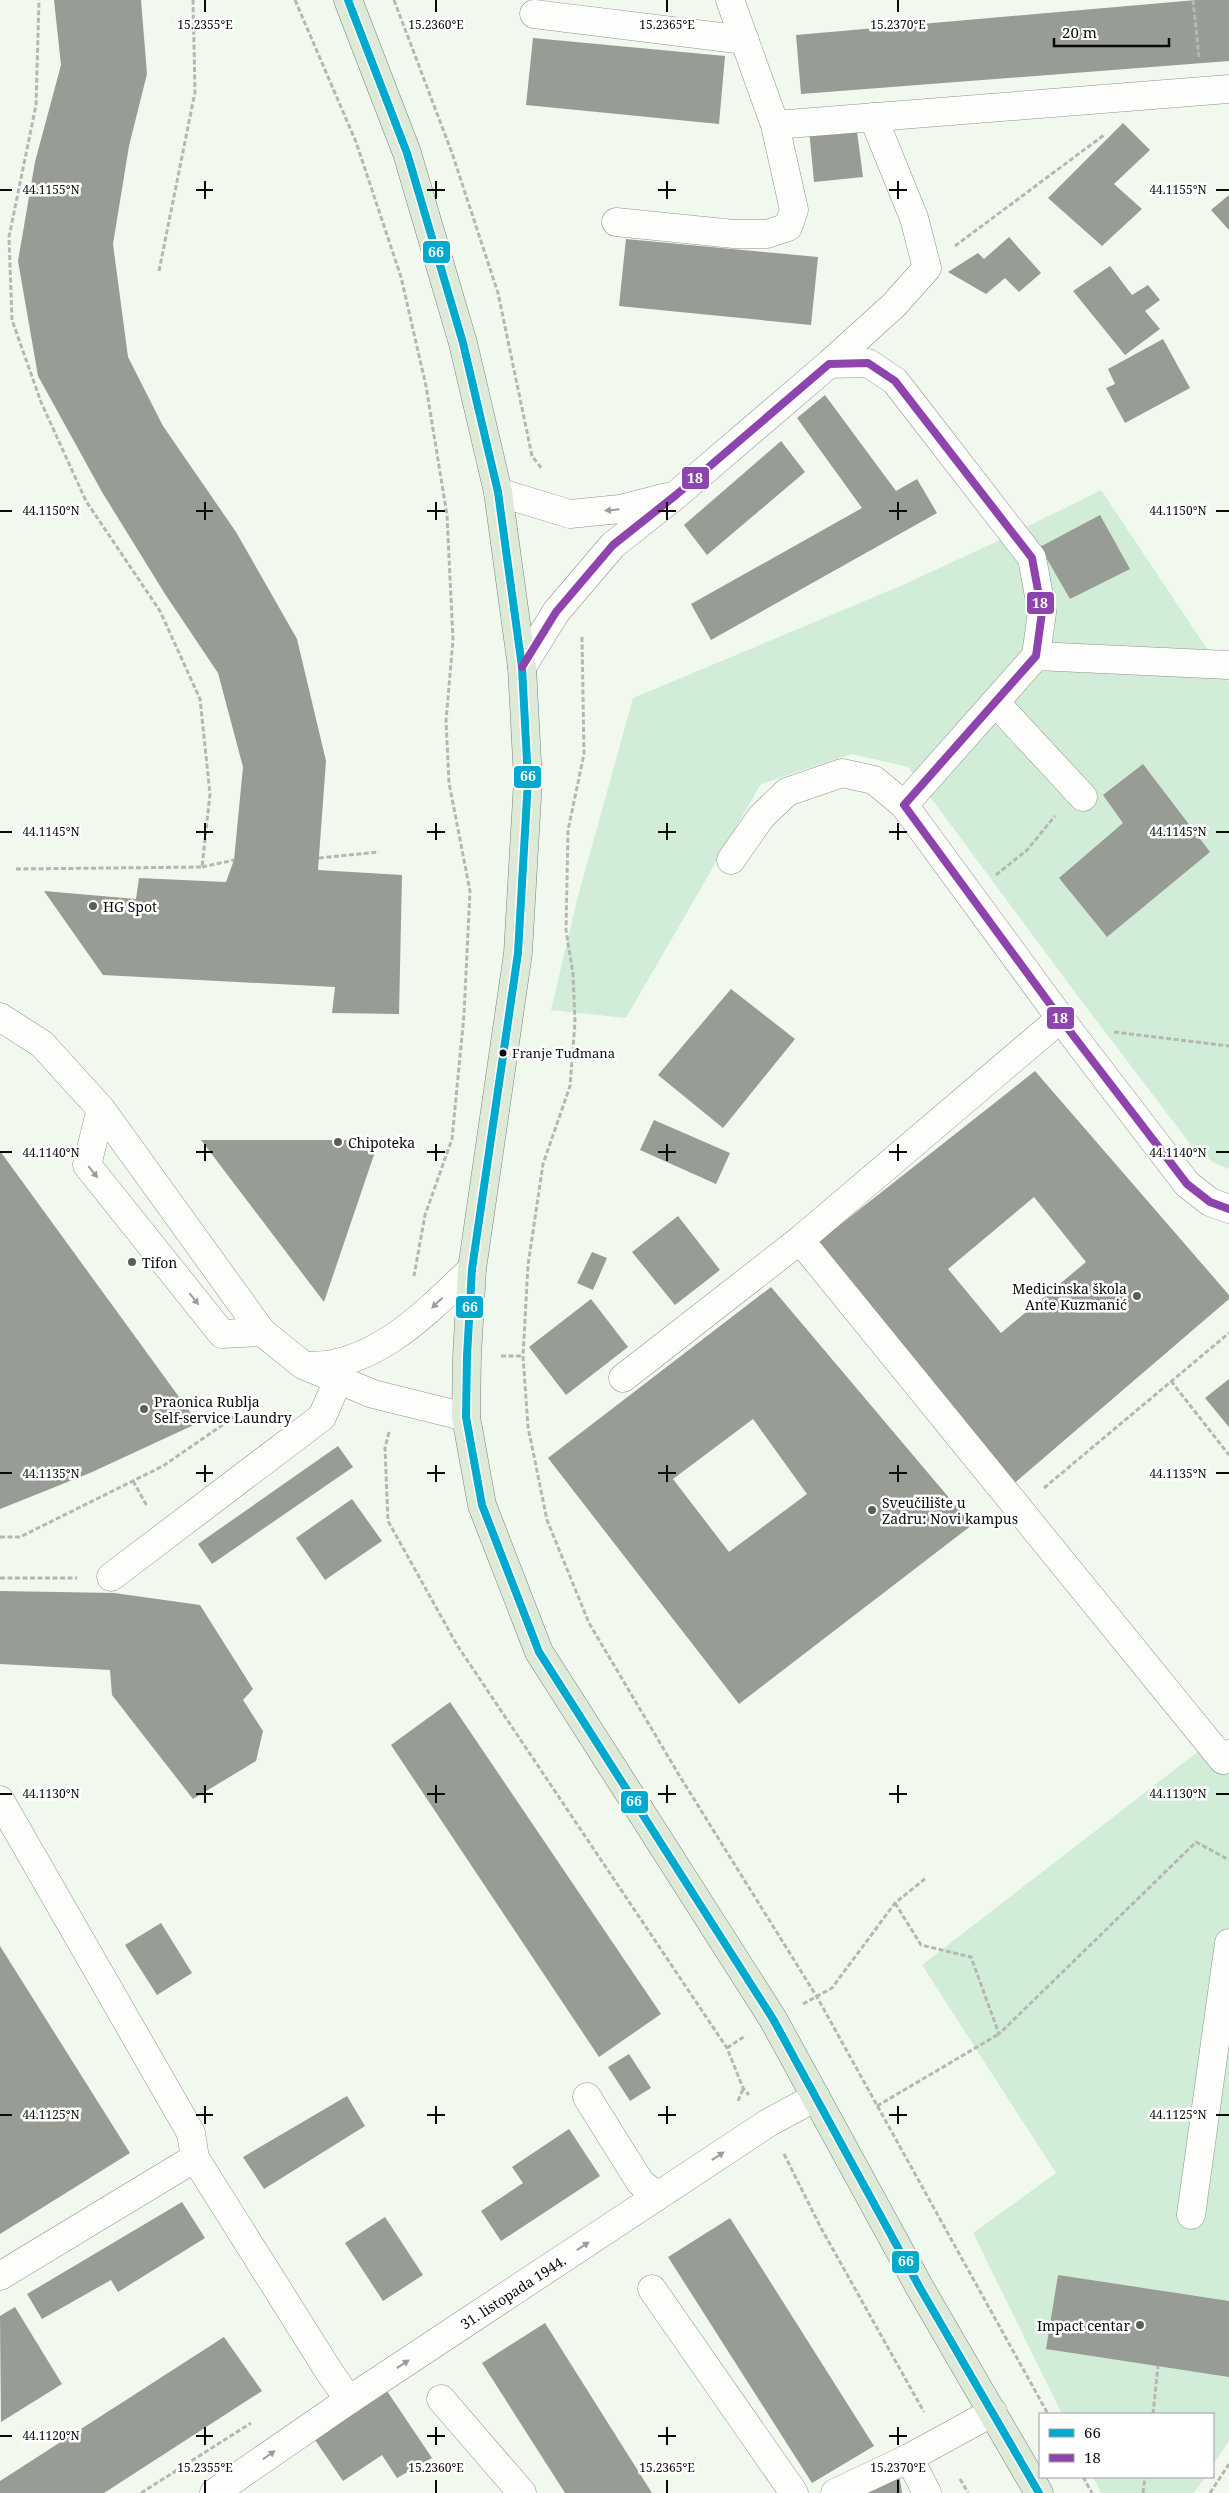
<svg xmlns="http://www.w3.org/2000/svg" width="1229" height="2493" font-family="'Noto Serif',serif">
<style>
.green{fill:#d1edd8}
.building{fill:#979c94;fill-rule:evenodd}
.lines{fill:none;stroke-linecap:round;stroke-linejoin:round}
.minor-casing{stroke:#8e928d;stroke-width:29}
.major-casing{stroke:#7b7f7a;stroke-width:29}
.path{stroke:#b6b7b5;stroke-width:3;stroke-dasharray:5 2.5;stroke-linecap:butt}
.minor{stroke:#fdfefc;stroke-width:28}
.major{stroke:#deead8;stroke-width:28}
.bus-1-casing{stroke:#fff;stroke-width:11}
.bus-2-casing{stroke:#fff;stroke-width:11}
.bus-1{stroke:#00a9ce;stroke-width:8}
.bus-2{stroke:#8e44ad;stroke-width:8}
.oneway{fill:#9c9c9b}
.ticks{fill:none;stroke:#0a0a0a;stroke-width:2}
.poi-dot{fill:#5b5e5a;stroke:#fff;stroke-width:2}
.bus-dot{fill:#0a0a0a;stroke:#fff;stroke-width:2}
.labels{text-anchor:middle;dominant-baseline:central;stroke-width:5;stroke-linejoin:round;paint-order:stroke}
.bus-label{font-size:13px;fill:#0a0a0a;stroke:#fff;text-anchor:start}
.poi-label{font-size:14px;fill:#0a0a0a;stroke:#fff;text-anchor:start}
.street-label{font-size:14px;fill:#0a0a0a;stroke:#fff}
.ticks-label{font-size:12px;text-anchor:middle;fill:#0a0a0a;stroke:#fff;stroke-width:5;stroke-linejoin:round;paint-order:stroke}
.line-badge{stroke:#fff;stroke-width:2}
.badge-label{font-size:14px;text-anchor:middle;font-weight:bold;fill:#fff}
</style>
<rect width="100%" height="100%" fill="#f1f9ee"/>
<g class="green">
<polygon points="1101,490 1229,682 1229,1169 1214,1163 1191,1145 1077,995 908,767 852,754 761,784 626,1018 551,1010 577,900 633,698 898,587 996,542"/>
<polygon points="1209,1743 1229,1762 1229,2441 1213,2465 1213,2414 1062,2414 973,2233 1056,2173 922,1965"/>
<polygon points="1093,2477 1205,2477 1194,2493 1101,2493"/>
</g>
<g class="building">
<polygon points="54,0 141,0 147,74 129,146 113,244 128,357 163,426 236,532 297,639 326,761 318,870 402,875 399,1014 332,1013 335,987 103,975 44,891 136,899 139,878 226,882 234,860 243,767 218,673 165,594 102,492 38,376 18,261 35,162 61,65"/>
<polygon points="1196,0 1229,0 1229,61 801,94 796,35"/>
<polygon points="533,38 725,56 719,124 526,105"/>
<polygon points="1123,123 1150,150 1114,184 1142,209 1102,246 1048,198"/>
<polygon points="856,124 863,177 814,182 809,129"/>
<polygon points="1229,195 1229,230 1211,210"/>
<polygon points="1009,237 1041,273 1019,292 1005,278 986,294 948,272 978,253 984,259"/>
<polygon points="626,239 818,257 811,325 619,306"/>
<polygon points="1110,266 1132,295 1148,285 1160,300 1145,311 1160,329 1125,355 1073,291"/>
<polygon points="1163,339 1190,388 1125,423 1106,388 1115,384 1108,369"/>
<polygon points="825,395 896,491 917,479 937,513 711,640 691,604 862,508 797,418"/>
<polygon points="781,441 805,472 707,555 684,525"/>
<polygon points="1100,515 1130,569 1070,599 1040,547"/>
<polygon points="1143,764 1210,852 1107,937 1059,878 1123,823 1103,795"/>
<polygon points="731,989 795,1039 723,1128 658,1075"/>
<path d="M 1035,1071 L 1229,1295 L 1229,1299 L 1010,1487 L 817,1243 ZM 1034,1197 L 1086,1262 L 1001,1333 L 948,1269 Z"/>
<polygon points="654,1120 730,1153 716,1184 640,1150"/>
<polygon points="201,1140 379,1140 324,1302"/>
<polygon points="0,1151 198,1423 90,1473 0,1509"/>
<polygon points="678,1216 720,1270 675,1305 632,1252"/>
<polygon points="592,1252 607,1258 593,1290 577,1283"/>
<path d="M 771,1287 L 972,1525 L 739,1704 L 548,1458 ZM 753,1419 L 807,1494 L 729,1552 L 673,1479 Z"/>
<polygon points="591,1299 628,1347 566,1395 529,1347"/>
<polygon points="1229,1379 1229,1427 1205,1398"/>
<polygon points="338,1446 353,1467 212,1564 198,1544"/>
<polygon points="352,1499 382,1541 325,1580 296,1538"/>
<polygon points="0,1591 114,1593 200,1605 253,1689 243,1700 263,1731 256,1761 193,1799 112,1695 110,1670 0,1664"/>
<polygon points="450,1702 661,2014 599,2057 391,1745"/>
<polygon points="161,1923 192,1973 157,1995 125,1945"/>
<polygon points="0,1946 130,2153 0,2234"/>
<polygon points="629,2054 651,2088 630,2101 608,2067"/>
<polygon points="347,2096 365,2126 264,2189 243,2157"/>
<polygon points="569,2129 600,2176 501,2241 481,2211 523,2183 512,2167"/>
<polygon points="182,2202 205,2238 118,2292 111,2280 42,2319 27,2294"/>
<polygon points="385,2217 423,2275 383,2301 345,2243"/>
<polygon points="730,2218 874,2446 812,2483 668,2257"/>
<polygon points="1058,2275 1229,2301 1229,2377 1046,2349"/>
<polygon points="15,2307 62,2384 1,2422 0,2316"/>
<polygon points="545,2323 652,2493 565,2493 482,2363"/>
<polygon points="224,2337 262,2391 104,2493 0,2493 0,2481"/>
<polygon points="387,2391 432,2458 397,2478 382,2455 343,2481 315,2440"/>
<polygon points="898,2467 902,2493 856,2493"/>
</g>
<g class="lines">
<g class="minor-casing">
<g id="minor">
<polyline points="730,0 775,125 1229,89"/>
<polyline points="534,14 745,40"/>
<polyline points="616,222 734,234 767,234 788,227 794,210 775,125"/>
<polyline points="829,364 868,363 895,381 1032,558 1042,612 1036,656 904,805"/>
<polyline points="498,492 570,514 620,509 667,497"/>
<polyline points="1036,656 1229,665"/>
<polyline points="522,667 556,612 613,545 676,495 829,364 894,305 927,268 914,218 873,117"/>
<polyline points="996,703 1083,797"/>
<polyline points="731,860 761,817 787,792 842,773 874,780 904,805 1072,1034 1187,1184 1210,1202 1229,1209"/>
<polyline points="0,1017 42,1044 101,1109 262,1332 303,1365 373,1394 466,1417"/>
<polyline points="101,1109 87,1165 222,1334 262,1332"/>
<polyline points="800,1240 1223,1760 1229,1754"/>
<path d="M 307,1366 C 374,1368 427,1312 472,1269"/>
<polyline points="623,1378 800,1240 1061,1018"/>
<polyline points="111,1577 322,1417 338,1380"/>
<polyline points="0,1800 191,2133 195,2158 330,2373 349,2400"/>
<polyline points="587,2097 640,2182 657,2196"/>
<polyline points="1191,2215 1229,1943"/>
<polyline points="0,2276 195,2158"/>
<polyline points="652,2289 794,2493"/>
<polyline points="441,2399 522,2493"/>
<polyline points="214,2493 349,2400 768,2123 816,2097"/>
<polyline points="835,2493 909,2458"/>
<polyline points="927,2493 909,2458 993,2412"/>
</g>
</g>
<g class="major-casing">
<polyline id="major" points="348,0 407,153 463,343 498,492 522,667 528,780 518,953 472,1269 467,1356 466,1417 482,1505 539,1652 773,2019 920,2288 1039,2493"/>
</g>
<g class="path">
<polyline points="295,0 356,142 401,277 426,386 447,515 453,640 446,721 449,783 470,891 464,1015 452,1139 425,1215 414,1276"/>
<polyline points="394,0 452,153 498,293 532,456 542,469"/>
<polyline points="1193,0 1199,57"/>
<polyline points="955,246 1104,135"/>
<polyline points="159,271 195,92 193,0"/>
<polyline points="582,637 584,754 568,830 566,930 573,974 575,1022 570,1086 543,1164 528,1265 523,1356 528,1427 547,1520 589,1623 679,1775 817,1997 1048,2414"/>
<polyline points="319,858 379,852"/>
<polyline points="202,867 234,860"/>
<polyline points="16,869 202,867 210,794 200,699 160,611 86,501 41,402 12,320 9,237 36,105 39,0"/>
<polyline points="996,875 1027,850 1055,816"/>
<polyline points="1114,1032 1229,1046"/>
<polyline points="501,1356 523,1356"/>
<polyline points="1171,1381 1229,1455"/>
<polyline points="389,1432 385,1448 388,1521 457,1645 727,2048 743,2088 749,2095"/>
<polyline points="133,1481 147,1506"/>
<polyline points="1044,1488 1229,1333"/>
<polyline points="0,1537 20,1537 163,1466 234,1417"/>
<polyline points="0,1578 77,1578"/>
<polyline points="895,1903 921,1945 971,1957 999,2034 1196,1842 1229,1860"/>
<polyline points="803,2004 832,1988 895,1903 926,1878"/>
<polyline points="727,2048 745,2036"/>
<polyline points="738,2101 743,2089"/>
<polyline points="877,2106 999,2034"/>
<polyline points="784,2154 821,2228 924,2412"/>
<polyline points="1153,2414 1158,2366"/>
<polyline points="1083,2477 1092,2493"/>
<polyline points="960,2479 968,2493"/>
<polyline points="141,2493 251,2423"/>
<polyline points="1143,2493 1145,2477"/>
<polyline points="1210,2493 1229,2464"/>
</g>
<use href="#minor" class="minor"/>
<use href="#major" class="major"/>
<g class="bus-1-casing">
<polyline id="bus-1" points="348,0 407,153 463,343 498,492 522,667 528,780 518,953 472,1269 467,1356 466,1417 482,1505 539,1652 773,2019 920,2288 1039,2493"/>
</g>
<g class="bus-2-casing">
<polyline id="bus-2" points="522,667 556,612 613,545 676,495 829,364 868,363 895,381 1032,558 1042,612 1036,656 904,805 1072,1034 1187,1184 1210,1202 1229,1209"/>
</g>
<use href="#bus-1" class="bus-1"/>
<use href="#bus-2" class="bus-2"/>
</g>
<defs><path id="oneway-solid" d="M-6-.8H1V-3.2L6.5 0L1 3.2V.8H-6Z" transform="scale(1.25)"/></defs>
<g class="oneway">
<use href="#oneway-solid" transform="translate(612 510) rotate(174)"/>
<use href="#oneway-solid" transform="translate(93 1172) rotate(51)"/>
<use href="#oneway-solid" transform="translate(194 1299) rotate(51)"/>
<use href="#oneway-solid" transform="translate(437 1303) rotate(136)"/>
<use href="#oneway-solid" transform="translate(718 2156) rotate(-34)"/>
<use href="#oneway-solid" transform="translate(583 2246) rotate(-33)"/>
<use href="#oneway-solid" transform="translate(403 2364) rotate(-33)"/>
<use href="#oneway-solid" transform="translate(269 2455) rotate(-35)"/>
</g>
<path class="ticks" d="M 205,0 L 205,12M 436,0 L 436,12M 667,0 L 667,12M 898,0 L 898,12M 205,181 L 205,199M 436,181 L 436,199M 667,181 L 667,199M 898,181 L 898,199M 0,190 L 12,190M 196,190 L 213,190M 427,190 L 445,190M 658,190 L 676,190M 889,190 L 907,190M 1216,190 L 1229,190M 205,502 L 205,520M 436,502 L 436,520M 667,502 L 667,520M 898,502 L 898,520M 0,511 L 12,511M 196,511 L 213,511M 427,511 L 445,511M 658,511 L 676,511M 889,511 L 907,511M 1216,511 L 1229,511M 205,823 L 205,840M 436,823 L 436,840M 667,823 L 667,840M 898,823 L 898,840M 0,832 L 12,832M 196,832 L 213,832M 427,832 L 445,832M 658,832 L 676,832M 889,832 L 907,832M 1216,832 L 1229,832M 205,1144 L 205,1161M 436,1144 L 436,1161M 667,1144 L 667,1161M 898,1144 L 898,1161M 0,1152 L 12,1152M 196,1152 L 213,1152M 427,1152 L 445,1152M 658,1152 L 676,1152M 889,1152 L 907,1152M 1216,1152 L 1229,1152M 205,1465 L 205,1482M 436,1465 L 436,1482M 667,1465 L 667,1482M 898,1465 L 898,1482M 0,1473 L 12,1473M 196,1473 L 213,1473M 427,1473 L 445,1473M 658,1473 L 676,1473M 889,1473 L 907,1473M 1216,1473 L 1229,1473M 205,1785 L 205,1803M 436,1785 L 436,1803M 667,1785 L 667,1803M 898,1785 L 898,1803M 0,1794 L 12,1794M 196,1794 L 213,1794M 427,1794 L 445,1794M 658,1794 L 676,1794M 889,1794 L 907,1794M 1216,1794 L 1229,1794M 205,2106 L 205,2124M 436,2106 L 436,2124M 667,2106 L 667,2124M 898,2106 L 898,2124M 0,2115 L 12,2115M 196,2115 L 213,2115M 427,2115 L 445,2115M 658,2115 L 676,2115M 889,2115 L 907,2115M 1216,2115 L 1229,2115M 205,2427 L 205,2445M 436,2427 L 436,2445M 667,2427 L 667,2445M 898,2427 L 898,2445M 0,2436 L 12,2436M 196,2436 L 213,2436M 427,2436 L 445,2436M 658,2436 L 676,2436M 889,2436 L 907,2436M 205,2480 L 205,2493M 436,2480 L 436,2493M 667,2480 L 667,2493M 898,2480 L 898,2493"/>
<g class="poi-dot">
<circle cx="93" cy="906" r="5"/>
<circle cx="338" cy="1142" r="5"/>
<circle cx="132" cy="1262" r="5"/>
<circle cx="1137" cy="1296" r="5"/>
<circle cx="144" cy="1409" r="5"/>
<circle cx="872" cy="1510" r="5"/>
<circle cx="1140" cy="2325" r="5"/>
</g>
<circle class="bus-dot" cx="503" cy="1053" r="4.5"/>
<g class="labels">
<g class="bus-label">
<text x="512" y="1053">Franje Tuđmana</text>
</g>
<g class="poi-label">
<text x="103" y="906">HG Spot</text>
<text x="348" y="1142">Chipoteka</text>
<text x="142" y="1262">Tifon</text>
<text x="1127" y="1288" text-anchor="end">Medicinska škola<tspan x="1127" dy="16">Ante Kuzmanić</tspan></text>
<text x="154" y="1401">Praonica Rublja<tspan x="154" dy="16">Self-service Laundry</tspan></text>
<text x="882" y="1502">Sveučilište u<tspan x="882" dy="16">Zadru: Novi kampus</tspan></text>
<text x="1130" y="2325" text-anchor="end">Impact centar</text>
</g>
<g class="street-label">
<text transform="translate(513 2292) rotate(-33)">31. listopada 1944.</text>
</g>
</g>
<g class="ticks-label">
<text x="205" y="29">15.2355°E</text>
<text x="436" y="29">15.2360°E</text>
<text x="667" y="29">15.2365°E</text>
<text x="898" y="29">15.2370°E</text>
<text x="51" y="194">44.1155°N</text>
<text x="1178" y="194">44.1155°N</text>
<text x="51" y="515">44.1150°N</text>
<text x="1178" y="515">44.1150°N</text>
<text x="51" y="836">44.1145°N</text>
<text x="1178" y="836">44.1145°N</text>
<text x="51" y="1157">44.1140°N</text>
<text x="1178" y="1157">44.1140°N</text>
<text x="51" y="1478">44.1135°N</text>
<text x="1178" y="1478">44.1135°N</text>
<text x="51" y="1798">44.1130°N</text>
<text x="1178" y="1798">44.1130°N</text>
<text x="51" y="2119">44.1125°N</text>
<text x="1178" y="2119">44.1125°N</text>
<text x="51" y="2440">44.1120°N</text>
<text x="205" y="2472">15.2355°E</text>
<text x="436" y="2472">15.2360°E</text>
<text x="667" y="2472">15.2365°E</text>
<text x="898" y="2472">15.2370°E</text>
</g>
<g class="line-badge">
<rect x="422" y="240" width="29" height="24" rx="5" fill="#00a9ce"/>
<rect x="681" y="466" width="29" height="24" rx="5" fill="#8e44ad"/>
<rect x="1026" y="591" width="29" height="24" rx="5" fill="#8e44ad"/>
<rect x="513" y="765" width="29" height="24" rx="5" fill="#00a9ce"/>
<rect x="1046" y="1006" width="29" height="24" rx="5" fill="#8e44ad"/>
<rect x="455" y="1295" width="29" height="24" rx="5" fill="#00a9ce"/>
<rect x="620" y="1790" width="29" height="24" rx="5" fill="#00a9ce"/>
<rect x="891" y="2250" width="29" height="24" rx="5" fill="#00a9ce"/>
</g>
<g class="badge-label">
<text x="436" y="257">66</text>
<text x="695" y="483">18</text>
<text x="1040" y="608">18</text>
<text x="528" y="781">66</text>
<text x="1060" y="1023">18</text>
<text x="470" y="1312">66</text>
<text x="634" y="1806">66</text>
<text x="906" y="2266">66</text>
</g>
<rect x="1039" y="2413" width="175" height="65" fill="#ffffff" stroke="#9d9d9d"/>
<rect x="1049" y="2429" width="25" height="8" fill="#00a9ce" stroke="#9d9d9d"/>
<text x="1084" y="2438" font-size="15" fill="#0a0a0a">66</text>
<rect x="1049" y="2454" width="25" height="8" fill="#8e44ad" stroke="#9d9d9d"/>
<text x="1084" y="2463" font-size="15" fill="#0a0a0a">18</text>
<path d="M1054 38v8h115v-8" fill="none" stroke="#0a0a0a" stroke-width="2.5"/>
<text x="1062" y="38" font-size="15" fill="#0a0a0a" stroke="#ffffff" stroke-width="4" paint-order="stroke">20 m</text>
</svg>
